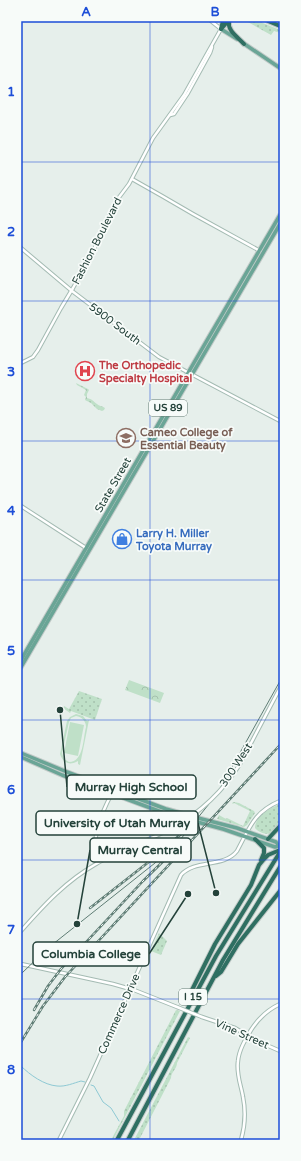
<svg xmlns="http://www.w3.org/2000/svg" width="301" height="1161" font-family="'Varela Round',sans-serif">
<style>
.grass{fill:url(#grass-dots)}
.park{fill:url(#park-crowns)}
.garden{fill:#bfe0c8;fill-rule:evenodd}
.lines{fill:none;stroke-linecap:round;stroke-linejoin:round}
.stream{stroke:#8ec9d4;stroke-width:1}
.secondary-casing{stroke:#a4bbb3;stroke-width:4.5}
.primary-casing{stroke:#c2cac8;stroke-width:5.5}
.highway-casing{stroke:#c2cac8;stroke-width:6}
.secondary{stroke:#fff;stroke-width:2.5}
.primary{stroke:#6aa596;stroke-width:3.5}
.highway{stroke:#2f6f62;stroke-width:4}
.tram{stroke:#5f7d75;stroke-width:1}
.rail-casing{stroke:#5f7d75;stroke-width:2.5}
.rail{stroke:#f7fbf9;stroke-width:1;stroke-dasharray:3;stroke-linecap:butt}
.secondary-bridge-casing{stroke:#a4bbb3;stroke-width:4.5;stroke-linecap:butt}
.secondary-bridge{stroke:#fff;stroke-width:2.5}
.grid{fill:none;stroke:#1d4ed8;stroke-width:1;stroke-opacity:0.55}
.labels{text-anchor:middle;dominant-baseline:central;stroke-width:3.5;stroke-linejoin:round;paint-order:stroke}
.shield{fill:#f7fbf9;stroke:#637a73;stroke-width:1}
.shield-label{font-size:10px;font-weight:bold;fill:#24423a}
.street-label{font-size:11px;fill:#24423a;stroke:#f7fbf9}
.health-label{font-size:11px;font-weight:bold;fill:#be3a42;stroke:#f7fbf9;text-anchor:start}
.education-label{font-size:11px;font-weight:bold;fill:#785e54;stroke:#f7fbf9;text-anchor:start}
.shop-label{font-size:11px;font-weight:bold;fill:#366cbe;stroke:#f7fbf9;text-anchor:start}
.leader{fill:none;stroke:#24423a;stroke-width:1.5}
.callout-dot{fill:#24423a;stroke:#f7fbf9;stroke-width:1.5}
.callout{fill:#f7fbf9;stroke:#24423a;stroke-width:1.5}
.callout-label{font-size:12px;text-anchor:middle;font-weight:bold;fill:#24423a}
.neatline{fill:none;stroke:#1d4ed8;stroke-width:1.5}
.grid-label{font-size:13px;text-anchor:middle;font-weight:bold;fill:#1d4ed8}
</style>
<defs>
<pattern id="grass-dots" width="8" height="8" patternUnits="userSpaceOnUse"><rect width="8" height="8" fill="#bfe0c8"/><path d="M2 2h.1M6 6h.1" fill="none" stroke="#a4c1ad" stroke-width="1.8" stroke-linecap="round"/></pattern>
<pattern id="park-crowns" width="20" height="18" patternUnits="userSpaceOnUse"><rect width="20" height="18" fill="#bfe0c8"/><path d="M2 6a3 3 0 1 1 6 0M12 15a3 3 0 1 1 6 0" fill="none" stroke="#a4c1ad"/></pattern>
</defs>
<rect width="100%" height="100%" fill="#e6efeb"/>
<g class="grass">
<polygon points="246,21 258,21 280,30 280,33 274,31 271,35"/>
<path d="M 76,383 L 88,389 L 89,390 L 87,394 L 87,398 C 92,399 93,401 97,404 C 99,406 102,406 105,408 L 104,410 L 102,411 L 97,409 L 91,403 L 85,400 L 86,397 L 84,395 L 86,390 L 77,385 Z"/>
<polygon points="79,691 102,699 95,720 71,711 70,713 63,708 64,706 69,709"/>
<polygon points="234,802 239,803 254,811 255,813 247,825 244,827 217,819 219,815 226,819 227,818 243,826 250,811 234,803 233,804 232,803"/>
<path d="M 280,804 L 280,823 L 273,833 C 267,835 259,833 255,828 C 255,816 270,808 280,804 Z"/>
<polygon points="159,933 167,941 161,955 151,951"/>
<polygon points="176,1010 180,1011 113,1140 111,1140 124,1116 124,1111"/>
<path d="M 188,1037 L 190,1038 L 177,1063 C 177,1069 171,1072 171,1078 L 139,1140 L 134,1140 Z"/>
</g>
<polygon class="park" points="129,680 164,693 160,703 125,690"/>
<g class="garden">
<path d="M 76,714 L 83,716 L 87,721 L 89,720 L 80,765 L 78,764 L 78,761 C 70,766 63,763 60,754 L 67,721 L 70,717 ZM 76,716 C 82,717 86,721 86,727 C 83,738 84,762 69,762 L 64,759 L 62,753 L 69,722 L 71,718 Z"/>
<polygon points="70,722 84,725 78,756 64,753"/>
</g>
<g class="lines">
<g class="stream">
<path d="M 21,1066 C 30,1075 44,1085 57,1086 C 65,1087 74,1083 81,1081 L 85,1082"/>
<polyline points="91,1085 94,1086 103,1102 111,1108 119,1121"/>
</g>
<g class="secondary-casing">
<g id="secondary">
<polyline points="170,115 174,114 188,93 210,53 212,47"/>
<polyline points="132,179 162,196 193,214 260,251"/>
<polyline points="21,248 72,291 159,357 280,421"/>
<polyline points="21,363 33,357 38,350 61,308 73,288 93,252 103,228 117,200 129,184 153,138 184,95 208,52 221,29 211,21"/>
<polyline points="21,506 86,548"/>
<polyline points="240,764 280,688"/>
<path d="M 97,863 C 91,838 100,816 112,793"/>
<path d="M 21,931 C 44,905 66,881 96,864 C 121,849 149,841 174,827"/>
<polyline points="21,964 113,984 134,990 177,1007"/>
<polyline points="202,1017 235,1028 255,1040 280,1051"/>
<path d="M 59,1140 L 90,1078 L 181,875 C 195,859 224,868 237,851 C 250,827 254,812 280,801"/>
<path d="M 241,1140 C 245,1126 246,1112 243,1097 C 241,1085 236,1074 238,1061 C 239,1050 245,1040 251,1030 C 258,1019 267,1010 280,1004"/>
</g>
</g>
<g class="primary-casing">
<g id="primary">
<polyline points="221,29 237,39"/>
<polyline points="243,43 280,68"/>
<polyline points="21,660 280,215"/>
<polyline points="21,667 280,224"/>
<polyline points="21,753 67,772 166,809 198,818 237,828 276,842 279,846"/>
<polyline points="21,757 62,775 164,813 223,829 275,847 280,846"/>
</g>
</g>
<g class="highway-casing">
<g id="highway">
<path d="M 229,21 C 227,31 238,37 244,44"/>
<polyline points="268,21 280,26"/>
<polyline points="221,29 228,21"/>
<polyline points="221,29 223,21"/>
<polyline points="255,839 264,848 264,853 261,860"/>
<polyline points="268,839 280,826"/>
<polyline points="216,976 221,972 238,944 280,891"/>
<polyline points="190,1001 190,994 215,944 251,885 259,865 264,859 268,855 280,850"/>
<polyline points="117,1140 216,956 280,852"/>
<polyline points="128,1140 223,960 280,867"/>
</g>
</g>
<use href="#secondary" class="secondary"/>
<use href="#primary" class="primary"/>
<use href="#highway" class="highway"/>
<polyline class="tram" points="21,974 48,948 155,863 180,840 217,794 280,681"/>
<g class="rail-casing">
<g id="rail">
<polyline points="90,908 155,857 190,826"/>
<polyline points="34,1010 48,986 61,969 143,881 185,840"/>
<polyline points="21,1042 43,1006 65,977 280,745"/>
</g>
</g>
<use href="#rail" class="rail"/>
<g class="secondary-bridge-casing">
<g id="secondary-bridge">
<path d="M 174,827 C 201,812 223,791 240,764"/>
<polyline points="177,1007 202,1017"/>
</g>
</g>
<use href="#secondary-bridge" class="secondary-bridge"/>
</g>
<path class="grid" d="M 150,21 L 150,1140M 21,162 L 280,162M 21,301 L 280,301M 21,441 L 280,441M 21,580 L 280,580M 21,720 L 280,720M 21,860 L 280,860M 21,999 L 280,999"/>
<defs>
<g id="hospital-ring" transform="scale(1)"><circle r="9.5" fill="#f7fbf9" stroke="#e0444e" stroke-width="1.5"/><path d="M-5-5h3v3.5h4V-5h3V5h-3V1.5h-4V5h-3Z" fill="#e0444e"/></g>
<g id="university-ring" transform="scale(1)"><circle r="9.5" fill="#f7fbf9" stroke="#8d6e63" stroke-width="1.5"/><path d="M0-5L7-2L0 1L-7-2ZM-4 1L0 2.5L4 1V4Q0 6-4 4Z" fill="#8d6e63"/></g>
<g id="shop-ring" transform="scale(1)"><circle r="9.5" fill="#f7fbf9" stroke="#3f7fe0" stroke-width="1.5"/><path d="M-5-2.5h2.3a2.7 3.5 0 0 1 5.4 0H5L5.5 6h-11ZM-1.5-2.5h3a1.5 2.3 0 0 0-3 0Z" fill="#3f7fe0"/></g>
</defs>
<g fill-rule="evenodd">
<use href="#hospital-ring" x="85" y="371"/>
<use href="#university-ring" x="126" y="438"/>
<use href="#shop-ring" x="122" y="539"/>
</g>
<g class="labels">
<g class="shield">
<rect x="149" y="400" width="38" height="16" rx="3"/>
<rect x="179" y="989" width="28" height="16" rx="3"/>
</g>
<g class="shield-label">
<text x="168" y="408">US 89</text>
<text x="193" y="997">I 15</text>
</g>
<g class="street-label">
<text transform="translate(97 241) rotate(-63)">Fashion Boulevard</text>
<text transform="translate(115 324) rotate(37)">5900 South</text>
<text transform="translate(113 485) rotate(-60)">State Street</text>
<text transform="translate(236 765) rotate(-57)">300 West</text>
<text transform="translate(119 1014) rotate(-66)">Commerce Drive</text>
<text transform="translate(242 1034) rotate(24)">Vine Street</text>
</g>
<g class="health-label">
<text x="99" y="365">The Orthopedic<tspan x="99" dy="13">Specialty Hospital</tspan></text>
</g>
<g class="education-label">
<text x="140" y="432">Cameo College of<tspan x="140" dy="13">Essential Beauty</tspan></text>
</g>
<g class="shop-label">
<text x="136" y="533">Larry H. Miller<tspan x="136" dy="13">Toyota Murray</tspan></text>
</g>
</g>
<path class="leader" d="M60 710L67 787M216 893L198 823M77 924L90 850M188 894L149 954"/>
<g class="callout-dot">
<circle cx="60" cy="710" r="4"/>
<circle cx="216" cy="893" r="4"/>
<circle cx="77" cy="924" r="4"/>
<circle cx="188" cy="894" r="4"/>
</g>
<g class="callout">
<rect x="67" y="775" width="129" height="24" rx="4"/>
<rect x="36" y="811" width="162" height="24" rx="4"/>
<rect x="90" y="838" width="101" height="24" rx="4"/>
<rect x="33" y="942" width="116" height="24" rx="4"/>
</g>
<g class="callout-label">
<text x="131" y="791">Murray High School</text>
<text x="117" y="827">University of Utah Murray</text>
<text x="140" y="854">Murray Central</text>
<text x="91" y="958">Columbia College</text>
</g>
<rect width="301" height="1161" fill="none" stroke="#f7fbf9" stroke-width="44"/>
<rect x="22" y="22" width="257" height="1117" class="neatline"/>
<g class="grid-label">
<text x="86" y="16">A</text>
<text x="215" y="16">B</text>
<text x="11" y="96">1</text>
<text x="11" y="236">2</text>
<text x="11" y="376">3</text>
<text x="11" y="515">4</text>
<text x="11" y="655">5</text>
<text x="11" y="794">6</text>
<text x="11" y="934">7</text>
<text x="11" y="1074">8</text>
</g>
</svg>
